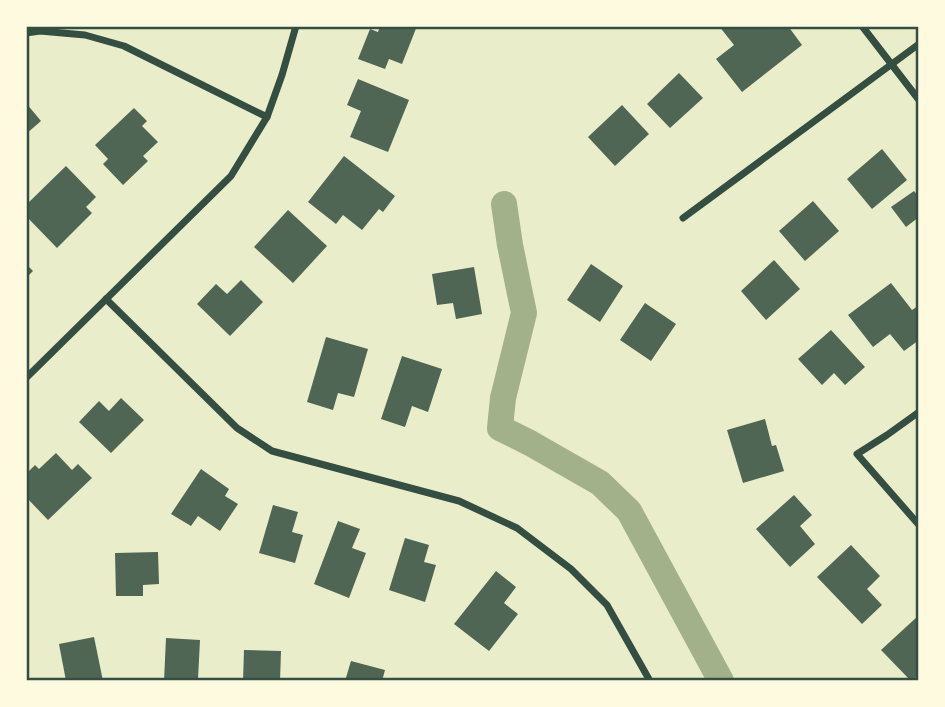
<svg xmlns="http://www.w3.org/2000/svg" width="945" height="707" font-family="Helvetica,sans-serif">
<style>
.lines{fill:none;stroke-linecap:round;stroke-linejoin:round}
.canal{stroke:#a3b18a;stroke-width:26}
.building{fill:#4f6655}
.minor{stroke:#344e41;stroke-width:7}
.neatline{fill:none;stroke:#344e41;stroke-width:2.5}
</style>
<rect width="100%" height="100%" fill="#e9edc9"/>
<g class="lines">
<polyline class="canal" points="504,204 510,245 524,313 503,398 500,428 530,443 600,483 629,511 721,681"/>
</g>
<g class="building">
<polygon points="380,26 417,26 402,64 389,59 385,69 358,59 370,29 378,32"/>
<polygon points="719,26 788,26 802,45 742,92 716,59 734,45"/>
<polygon points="679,73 703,98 670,128 647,104"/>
<polygon points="358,79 409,100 388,152 350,137 361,111 347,105"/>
<polygon points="26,103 41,121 26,134"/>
<polygon points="622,105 649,134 615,166 588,137"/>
<polygon points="134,108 147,121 142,126 158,142 143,156 148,161 123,185 103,164 108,159 95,145"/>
<polygon points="882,149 907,180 872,209 847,179"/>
<polygon points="344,156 395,196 383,212 379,209 362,230 343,215 336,224 308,202"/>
<polygon points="66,166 96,197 86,207 92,213 57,248 26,216 26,205"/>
<polygon points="914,191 919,197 919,217 906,227 891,207"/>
<polygon points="813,201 839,231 805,261 779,231"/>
<polygon points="288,210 327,246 293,283 254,247"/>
<polygon points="774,260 800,289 766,320 741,291"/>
<polygon points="26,264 33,271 26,278"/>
<polygon points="591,264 623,286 600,322 567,300"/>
<polygon points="474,267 482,314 456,319 453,303 437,305 432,274"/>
<polygon points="241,280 263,302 230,336 197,304 216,284 227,294"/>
<polygon points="891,283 912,310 918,306 919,308 919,340 904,351 890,334 873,347 848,315"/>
<polygon points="645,303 676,324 651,361 620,340"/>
<polygon points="831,330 865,367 845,385 834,373 822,385 798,359"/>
<polygon points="326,337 368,349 354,397 338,393 333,410 307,402"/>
<polygon points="402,356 442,369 428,412 412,406 405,427 381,419"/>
<polygon points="121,398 144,420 111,453 79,422 99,401 109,411"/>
<polygon points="765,419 772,446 776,445 784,471 743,483 727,430"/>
<polygon points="56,453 72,470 78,464 92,478 48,520 26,497 26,474 35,465 39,469"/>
<polygon points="201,469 229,489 225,496 238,504 220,531 198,516 191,526 171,514"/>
<polygon points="794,495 812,515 800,526 815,544 790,567 756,529"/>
<polygon points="273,505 298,512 292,532 303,535 295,563 259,553"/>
<polygon points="338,521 360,529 352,548 366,553 349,598 314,584"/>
<polygon points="405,538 429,545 424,562 436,565 425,602 389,590"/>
<polygon points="851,545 880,576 867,589 882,605 862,624 817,577"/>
<polygon points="158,552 159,584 143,585 143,596 116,596 115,553"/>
<polygon points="496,571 516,587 504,603 518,614 489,651 454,624"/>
<polygon points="918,616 919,675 911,681 881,650"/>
<polygon points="94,637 103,681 66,681 59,644"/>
<polygon points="166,638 200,640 198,679 190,679 190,681 164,681"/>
<polygon points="244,650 281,651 280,681 243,681"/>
<polygon points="351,661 385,670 382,681 345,681"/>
</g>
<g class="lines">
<g class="minor">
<polyline points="862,26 919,100"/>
<polyline points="26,33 40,31 85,35 124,46 267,117"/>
<polyline points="683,218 919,44"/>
<polyline points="106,299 237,428 272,451 459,501 517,528 571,569 607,605 650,681"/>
<polyline points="26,378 231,176 267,117 282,75 296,26"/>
<polyline points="919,412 887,435 857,454 919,525"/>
</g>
</g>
<rect width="945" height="707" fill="none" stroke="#fefae0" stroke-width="56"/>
<rect x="28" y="28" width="889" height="651" class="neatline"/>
</svg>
